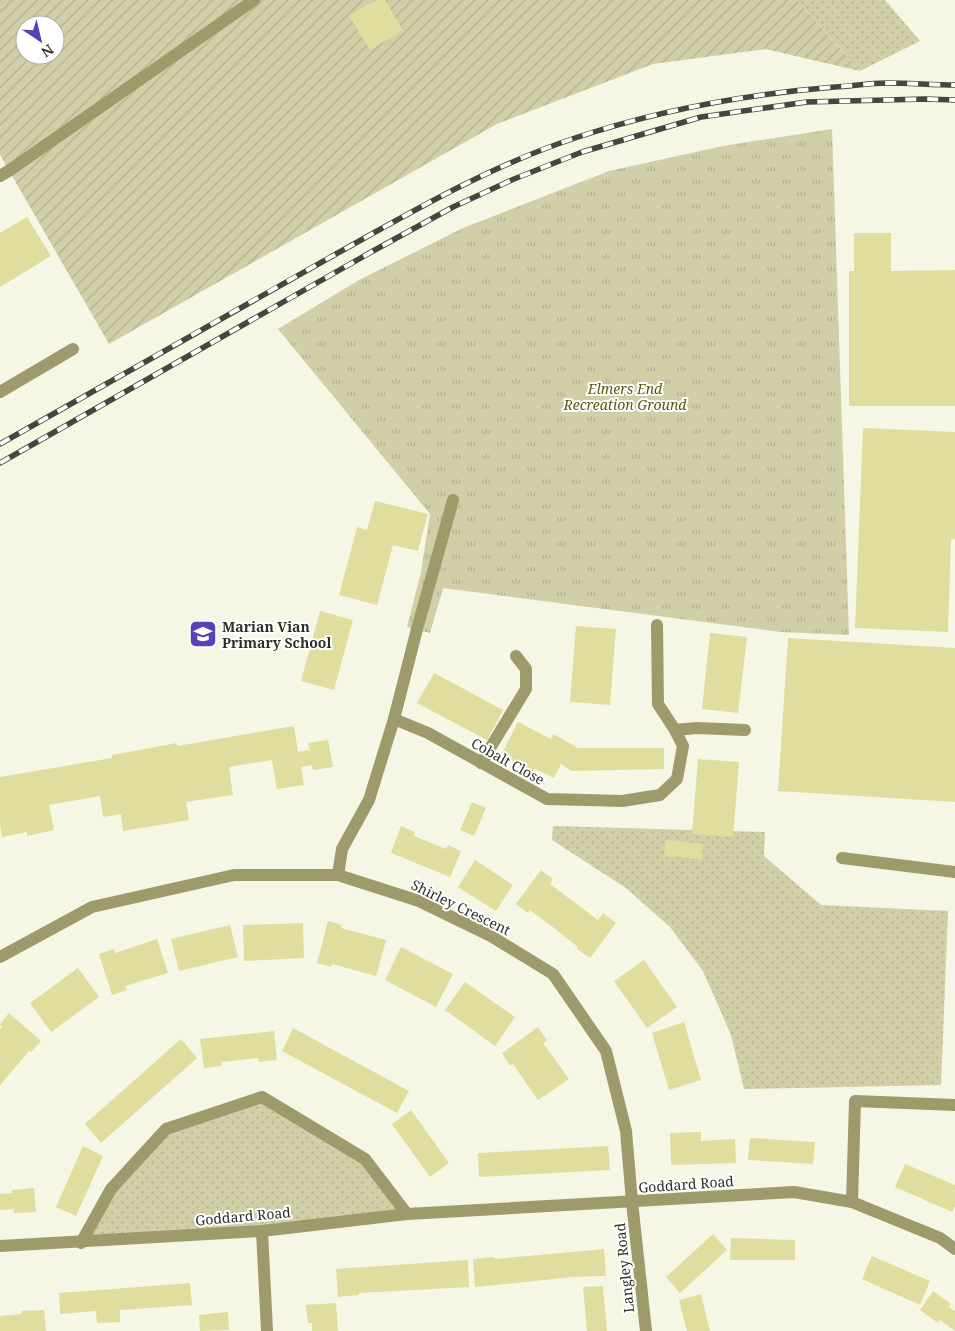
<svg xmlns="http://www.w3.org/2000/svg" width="955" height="1331" font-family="'Noto Serif',serif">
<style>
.grass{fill:url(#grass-dots)}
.park{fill:url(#park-tufts)}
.garden{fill:url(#garden-furrows);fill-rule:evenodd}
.building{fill:#e0de9e}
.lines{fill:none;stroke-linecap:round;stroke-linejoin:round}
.lane{stroke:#9d9b6c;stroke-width:12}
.street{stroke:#9d9b6c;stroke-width:12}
.rail-casing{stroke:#46463f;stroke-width:5.5}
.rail{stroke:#fff;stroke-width:4;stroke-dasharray:11;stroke-linecap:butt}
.labels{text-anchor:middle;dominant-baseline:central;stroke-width:4;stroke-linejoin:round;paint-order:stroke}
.park-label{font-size:14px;font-style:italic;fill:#5b580c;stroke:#fff}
.poi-label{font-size:14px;font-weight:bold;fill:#2f2f29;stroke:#fff;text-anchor:start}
.street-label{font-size:14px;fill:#2f2f29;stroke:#fff}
</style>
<defs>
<pattern id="grass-dots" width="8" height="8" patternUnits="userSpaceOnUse" patternTransform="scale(1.25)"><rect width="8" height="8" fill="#d0cfa7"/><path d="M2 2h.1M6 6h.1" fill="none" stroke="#b3b290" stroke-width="1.8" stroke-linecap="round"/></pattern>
<pattern id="park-tufts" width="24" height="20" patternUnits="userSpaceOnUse" patternTransform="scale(1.25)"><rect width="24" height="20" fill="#d0cfa7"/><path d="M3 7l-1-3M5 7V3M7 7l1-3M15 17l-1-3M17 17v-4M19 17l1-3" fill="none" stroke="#b3b290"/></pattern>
<pattern id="garden-furrows" width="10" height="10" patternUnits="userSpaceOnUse" patternTransform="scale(1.25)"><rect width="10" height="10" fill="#d0cfa7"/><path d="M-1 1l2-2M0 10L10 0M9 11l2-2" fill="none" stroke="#b3b290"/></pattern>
</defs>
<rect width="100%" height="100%" fill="#f6f6e4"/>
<g class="grass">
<polygon points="797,0 885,0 920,41 860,71"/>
<polygon points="553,826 765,832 764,856 821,905 948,911 941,1085 744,1089 731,1035 703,971 670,927 626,888 552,840"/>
<polygon points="262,1097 365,1159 407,1214 81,1243 111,1189 166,1129"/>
</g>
<polygon class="park" points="832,129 849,635 781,632 443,588 430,633 407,627 421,572 430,514 278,329 359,280 463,228 609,171 723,146"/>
<path class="garden" d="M 0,0 L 797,0 L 860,71 L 765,49 L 653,64 L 497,124 L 109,344 L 0,155 ZM 25,25 L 55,25 L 55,55 L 25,55 Z"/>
<g class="building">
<polygon points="376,0 385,0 403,30 370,50 349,16"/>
<polygon points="27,217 51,256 0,287 0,233"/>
<polygon points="854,233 891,233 891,271 955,270 955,406 849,406 849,271 854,271"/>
<polygon points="863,428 955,432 955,539 951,539 948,632 855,628"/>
<polygon points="375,501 428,514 418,551 393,545 377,605 339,595 357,527 367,530"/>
<polygon points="320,611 353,620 334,690 301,681"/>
<polygon points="576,626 616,629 610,705 570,702"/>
<polygon points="710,633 747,637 738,713 702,709"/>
<polygon points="788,638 955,648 955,802 778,791"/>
<polygon points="434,673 503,710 487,740 417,703"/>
<polygon points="518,722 551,739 553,734 578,748 664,748 664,769 571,771 561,764 554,778 535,769 534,772 501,755"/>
<polygon points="294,726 298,752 310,750 308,743 328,740 333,767 313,770 312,765 301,767 304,785 277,789 272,760 229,767 233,795 186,802 189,820 123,831 121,814 103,817 100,796 49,805 54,830 27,836 27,832 2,837 0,823 0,777 112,758 112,755 177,743 177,746"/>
<polygon points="698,759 739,762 733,837 692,834"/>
<polygon points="472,802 486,808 474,836 460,830"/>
<polygon points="401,826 415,832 414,836 446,849 448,845 461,851 450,877 391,853"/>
<polygon points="666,840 703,844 702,859 664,856"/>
<polygon points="475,860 513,885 496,911 458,887"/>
<polygon points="541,870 553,879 550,884 598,920 603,913 616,923 590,958 577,949 578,947 554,928 530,910 528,913 516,904"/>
<polygon points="328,921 342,925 341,928 386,940 376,976 332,964 331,967 317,963"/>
<polygon points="303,923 304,958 244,961 243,925"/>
<polygon points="230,925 238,957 179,971 171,939"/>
<polygon points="157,939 168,973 125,986 127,990 112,995 99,954 114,949 115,953"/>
<polygon points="401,947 453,974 436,1007 385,980"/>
<polygon points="644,960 677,1007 647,1028 614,981"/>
<polygon points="78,968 99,997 51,1032 30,1003"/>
<polygon points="465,982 515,1017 495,1046 445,1010"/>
<polygon points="9,1013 41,1041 31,1052 29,1051 0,1085 0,1029 2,1027 0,1024"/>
<polygon points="684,1022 701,1080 669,1090 652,1033"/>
<polygon points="538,1027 547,1040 543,1043 569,1079 538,1100 513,1064 510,1066 502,1053"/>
<polygon points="293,1028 409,1091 397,1113 282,1051"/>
<polygon points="274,1031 277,1060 259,1062 258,1058 221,1062 222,1066 204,1068 200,1039"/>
<polygon points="181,1039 197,1058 101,1143 85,1124"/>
<polygon points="411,1110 449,1163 430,1177 392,1124"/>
<polygon points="701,1132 701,1141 735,1139 736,1163 671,1165 670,1133"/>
<polygon points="750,1138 815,1142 813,1164 748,1160"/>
<polygon points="83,1146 103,1156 76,1216 56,1207"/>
<polygon points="608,1146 610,1170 479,1177 478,1153"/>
<polygon points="905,1164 955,1185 955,1206 952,1212 895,1187"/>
<polygon points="34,1188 36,1212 14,1213 14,1209 0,1210 0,1194 12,1193 12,1190"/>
<polygon points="713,1234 727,1250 680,1293 666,1277"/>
<polygon points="731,1238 795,1240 795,1260 730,1260"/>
<polygon points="604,1249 606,1276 573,1277 475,1287 473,1259 494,1257 495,1259"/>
<polygon points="872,1256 930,1281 920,1305 862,1279"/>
<polygon points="468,1260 469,1287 359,1293 359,1295 338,1297 336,1269"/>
<polygon points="190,1283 192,1305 120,1310 120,1322 97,1323 96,1311 60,1314 59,1293"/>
<polygon points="603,1286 607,1331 587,1331 583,1287"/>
<polygon points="933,1291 951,1304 949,1307 955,1311 955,1331 940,1320 938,1323 920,1310"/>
<polygon points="701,1294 710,1331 687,1331 679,1300"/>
<polygon points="336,1303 338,1331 312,1331 312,1323 308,1323 306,1305"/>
<polygon points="44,1310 46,1331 0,1331 0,1316 22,1314 22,1311"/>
<polygon points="228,1312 229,1330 200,1331 199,1315"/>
</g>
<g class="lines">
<g class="lane">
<polyline points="10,170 254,0"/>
<polyline points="0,392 73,349"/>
<polyline points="417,629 453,500"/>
<polyline points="481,763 526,689 526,669 516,656"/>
<polyline points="842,858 955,872"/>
<polyline points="852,1202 855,1101 955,1105"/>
</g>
<g class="street">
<polyline points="0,176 10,170"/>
<polyline points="394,719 428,733 547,799 622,801 660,795 677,779 683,746 675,730 658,704 657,625"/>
<polyline points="675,730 697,728 745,730"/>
<polyline points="338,875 342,849 369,800 394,719 417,629"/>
<polyline points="0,957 92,907 234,875 338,875 419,901 489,935 553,974 606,1051 626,1131 632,1202 646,1331"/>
<polyline points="262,1231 267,1331"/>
<polyline points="81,1243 111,1189 166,1129 262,1097 365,1159 407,1214"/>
<polyline points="0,1246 262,1231 407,1214 794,1192 852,1202 940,1238 955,1249"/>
</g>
<g class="rail-casing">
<g id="rail">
<path d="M 0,444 C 112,381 223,317 336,254 C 413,211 490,166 575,138 C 659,110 747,94 835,87 C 852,86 870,83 887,83 C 910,83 933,85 955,85"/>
<polyline points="0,463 373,251 453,207 514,179 582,152 701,117 807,102 925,99 955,100"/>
</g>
</g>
<use href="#rail" class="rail"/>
</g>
<defs>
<g id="school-square" transform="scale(1.4375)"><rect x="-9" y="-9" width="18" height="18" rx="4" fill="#5840b8" stroke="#fff"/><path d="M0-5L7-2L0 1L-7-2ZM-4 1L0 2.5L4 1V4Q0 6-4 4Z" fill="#fff"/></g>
</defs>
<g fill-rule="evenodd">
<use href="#school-square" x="203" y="634"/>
</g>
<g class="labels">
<g class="park-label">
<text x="625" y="388">Elmers End<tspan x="625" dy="16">Recreation Ground</tspan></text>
</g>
<g class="poi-label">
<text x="222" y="626">Marian Vian<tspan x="222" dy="16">Primary School</tspan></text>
</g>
<g class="street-label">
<text transform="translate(508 761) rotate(29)">Cobalt Close</text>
<text transform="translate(461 907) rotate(26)">Shirley Crescent</text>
<text transform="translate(686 1184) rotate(-4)">Goddard Road</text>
<text transform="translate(243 1216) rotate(-5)">Goddard Road</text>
<text transform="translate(624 1268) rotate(-96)">Langley Road</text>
</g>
</g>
<g transform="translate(40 40) rotate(145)"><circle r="24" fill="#ffffff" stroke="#acaca9"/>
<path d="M0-4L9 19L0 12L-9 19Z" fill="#5840b8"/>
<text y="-8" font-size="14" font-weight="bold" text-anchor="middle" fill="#2f2f29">N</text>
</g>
</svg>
